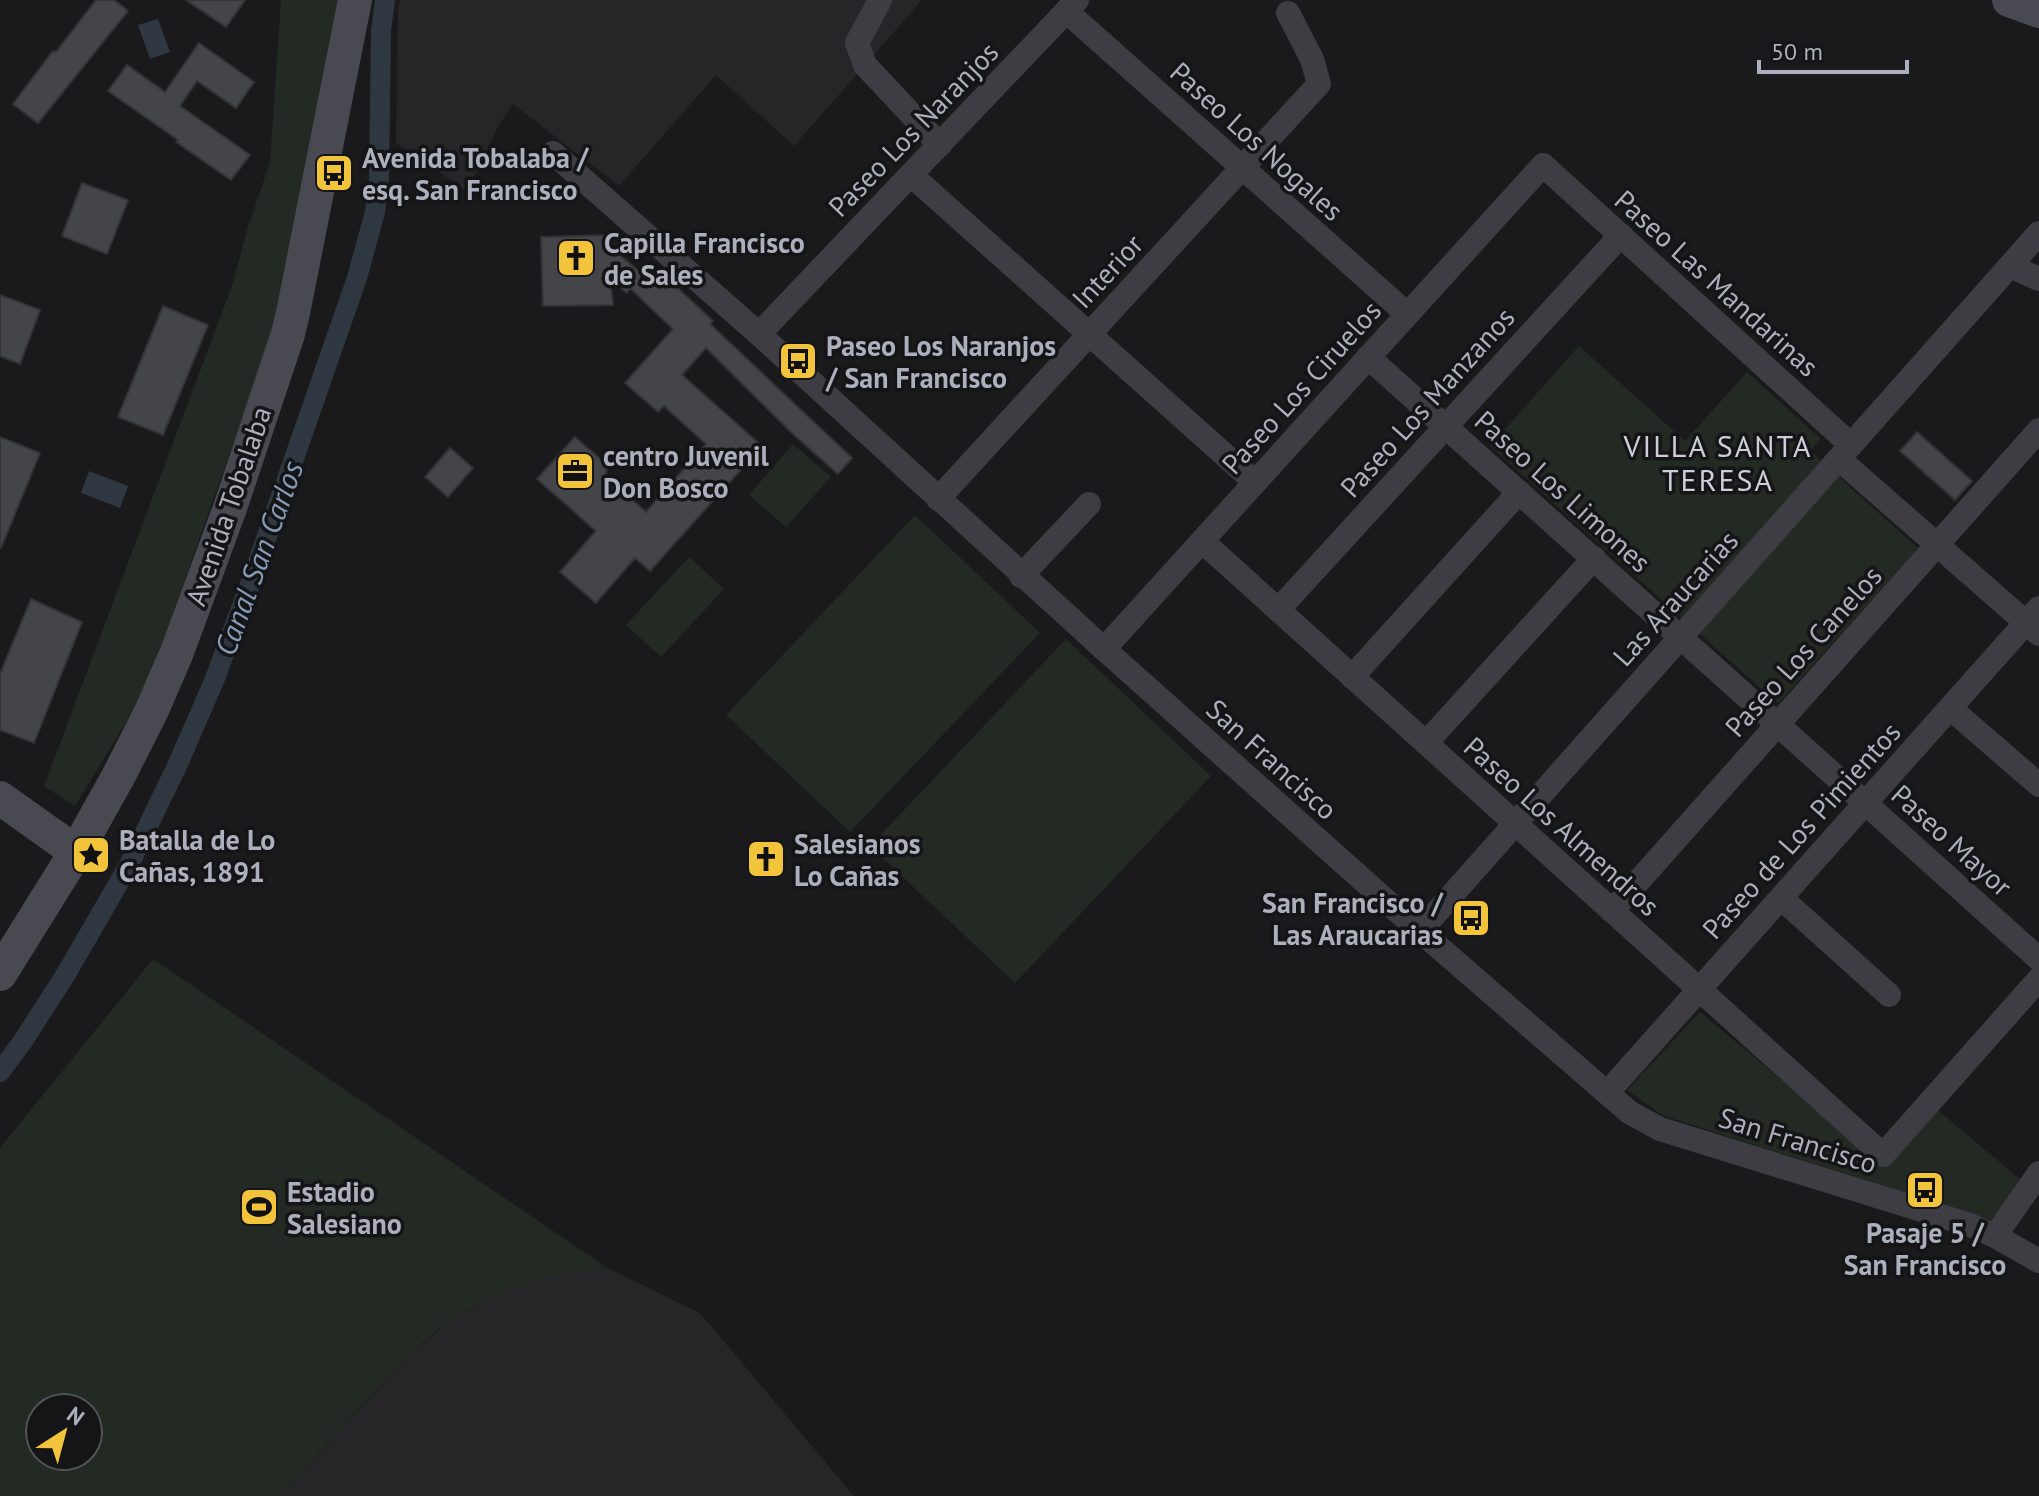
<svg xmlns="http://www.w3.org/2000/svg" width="2039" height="1496" font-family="'PT Sans',sans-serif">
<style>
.built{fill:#262629}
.green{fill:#222a23;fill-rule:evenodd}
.water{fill:#2f3841}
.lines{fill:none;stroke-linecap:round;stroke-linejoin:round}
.canal{stroke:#2f3841;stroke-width:20}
.building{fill:#444549;stroke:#343438;stroke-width:2}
.street{stroke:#3d3d43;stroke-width:24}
.secondary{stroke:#494a51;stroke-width:34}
.labels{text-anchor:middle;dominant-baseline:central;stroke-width:7;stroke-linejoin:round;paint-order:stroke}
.street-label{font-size:28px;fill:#acb0bc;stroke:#151517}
.poi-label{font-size:28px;font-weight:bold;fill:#acb0bc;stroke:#151517;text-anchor:start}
.neighbourhood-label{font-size:30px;letter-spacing:2px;fill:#cdcfd8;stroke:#151517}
.water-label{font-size:30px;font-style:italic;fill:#849bb6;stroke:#151517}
</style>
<rect width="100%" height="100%" fill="#1a1a1c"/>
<g class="built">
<polygon points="401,0 922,0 794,146 716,75 619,186 513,104 499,125 467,191 396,143 398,7"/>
<polygon points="606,1267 700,1313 854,1496 279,1496 411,1354 451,1320 496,1294 520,1284 548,1276 577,1270"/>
</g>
<g class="green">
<polygon points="281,0 344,0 276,323 146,689 75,806 44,786 232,286 247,230 270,162"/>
<polygon points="1579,346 1685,441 1747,372 1821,439 1810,451 1918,548 1778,704 1490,446"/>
<polygon points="793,444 831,477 786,527 749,495"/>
<polygon points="915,515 1040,633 850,832 726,715"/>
<polygon points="689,557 724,589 661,657 626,625"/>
<polygon points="1066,639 1211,776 1015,983 870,846"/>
<path d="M 153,959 L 606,1267 C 541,1273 482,1294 431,1336 C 408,1355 388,1379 367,1401 C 337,1433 308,1464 279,1496 L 0,1496 L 0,1148 ZM 40,1408 L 88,1408 L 88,1456 L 40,1456 Z"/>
<polygon points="1700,1012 1884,1165 1935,1108 2021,1180 1991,1220 1664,1116 1627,1090"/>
</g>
<g class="water">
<polygon points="158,19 170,52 150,59 138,25"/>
<polygon points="89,471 128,486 120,508 81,493"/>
</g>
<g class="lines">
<polyline class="canal" points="0,1072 23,1041 66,974 129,865 177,766 214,681 252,579 357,278 375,212 379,180 381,31 385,0"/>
</g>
<g class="building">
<polygon points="96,0 114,0 128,11 38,123 13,104 53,51 56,52"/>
<polygon points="186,0 245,0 226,27"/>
<polygon points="199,43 254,82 236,108 197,81 180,106 250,155 231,180 176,142 178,140 108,91 127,65 165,92"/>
<polygon points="82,183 128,200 107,254 62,236"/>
<polygon points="611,235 611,248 658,287 667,278 713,321 710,324 852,458 838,474 794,435 706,348 682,375 762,446 650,571 635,558 596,603 560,572 596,531 537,479 575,437 608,466 605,476 646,512 706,444 664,406 658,412 625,383 673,329 630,288 627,293 610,279 613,305 543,306 541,237"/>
<polygon points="0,295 40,310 20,364 0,356"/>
<polygon points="163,306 208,325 163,435 118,417"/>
<polygon points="1917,432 1972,481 1955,500 1900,451"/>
<polygon points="0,437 40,453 1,548 0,548"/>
<polygon points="450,448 473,468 448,497 425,477"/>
<polygon points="31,599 82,622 34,743 0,730 0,674"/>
</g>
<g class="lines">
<g class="street">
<polyline points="880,0 857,43 865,65 940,145"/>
<polyline points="1066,11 1407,314"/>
<polyline points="553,153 759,334 1104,649 1420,931 1629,1112 1660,1129 1970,1225 1995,1236 2039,1261"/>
<polyline points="911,175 1255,482"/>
<polyline points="2010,266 2039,279"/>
<polyline points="759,334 1077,0"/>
<polyline points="1368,357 2039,959"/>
<polyline points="1839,459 2039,634"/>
<polyline points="938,499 1319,84 1312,59 1288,13"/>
<polyline points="1202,541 1883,1155 2039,979"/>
<polyline points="1021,576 1089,504"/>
<polyline points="1278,610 1621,235"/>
<polyline points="1104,649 1543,165 1851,445"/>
<polyline points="1352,677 1519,492"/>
<polyline points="1950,708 2039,785"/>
<polyline points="1426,743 1594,558"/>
<polyline points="1781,898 1889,995"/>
<polyline points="1612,911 2039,430"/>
<polyline points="1420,931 2039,233"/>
<polyline points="1607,1093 2039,608"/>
<polyline points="1995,1236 2039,1173"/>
</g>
<g class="secondary">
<polyline points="2009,0 2039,11"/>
<polyline points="0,798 76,852"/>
<polyline points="0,974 76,852 118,777 152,710 177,652 230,508 288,334 294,308 355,0"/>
</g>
</g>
<defs>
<g id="bus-square" transform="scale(2)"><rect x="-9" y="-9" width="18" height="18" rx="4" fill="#f2c43c" stroke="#151517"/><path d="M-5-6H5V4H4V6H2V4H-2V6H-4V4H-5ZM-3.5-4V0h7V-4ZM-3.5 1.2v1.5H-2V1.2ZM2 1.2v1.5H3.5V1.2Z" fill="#111"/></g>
<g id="church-square" transform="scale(2)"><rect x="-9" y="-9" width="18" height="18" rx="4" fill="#f2c43c" stroke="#151517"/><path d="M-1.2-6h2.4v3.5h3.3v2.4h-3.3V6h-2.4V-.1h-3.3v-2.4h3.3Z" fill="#111"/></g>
<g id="office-square" transform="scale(2)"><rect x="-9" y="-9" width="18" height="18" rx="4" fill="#f2c43c" stroke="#151517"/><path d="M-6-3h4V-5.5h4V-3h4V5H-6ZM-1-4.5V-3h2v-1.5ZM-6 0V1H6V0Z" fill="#111"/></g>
<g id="sight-square" transform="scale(2)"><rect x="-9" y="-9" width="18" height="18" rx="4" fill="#f2c43c" stroke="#151517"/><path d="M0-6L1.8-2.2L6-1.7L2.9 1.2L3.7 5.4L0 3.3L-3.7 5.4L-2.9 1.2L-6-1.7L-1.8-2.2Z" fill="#111"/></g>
<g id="stadium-square" transform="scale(2)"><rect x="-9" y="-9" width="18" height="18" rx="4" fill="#f2c43c" stroke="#151517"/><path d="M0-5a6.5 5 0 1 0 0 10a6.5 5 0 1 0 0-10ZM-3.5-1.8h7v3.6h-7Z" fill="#111"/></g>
</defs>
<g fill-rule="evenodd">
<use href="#bus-square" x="334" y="173"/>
<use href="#church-square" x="576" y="258"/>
<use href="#bus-square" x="798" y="361"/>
<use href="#office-square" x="575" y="471"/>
<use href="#sight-square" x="91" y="855"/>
<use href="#church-square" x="766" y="859"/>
<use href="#bus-square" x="1471" y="918"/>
<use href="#bus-square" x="1925" y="1190"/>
<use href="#stadium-square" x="259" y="1207"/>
</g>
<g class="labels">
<g class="street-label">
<text transform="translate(913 129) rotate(-46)">Paseo Los Naranjos</text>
<text transform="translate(1257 141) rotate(42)">Paseo Los Nogales</text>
<text transform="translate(1107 271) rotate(-47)">Interior</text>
<text transform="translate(1717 283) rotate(42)">Paseo Las Mandarinas</text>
<text transform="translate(1301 387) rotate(-48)">Paseo Los Ciruelos</text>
<text transform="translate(1427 402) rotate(-48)">Paseo Los Manzanos</text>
<text transform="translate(1563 491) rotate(42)">Paseo Los Limones</text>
<text transform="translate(228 506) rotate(-71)">Avenida Tobalaba</text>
<text transform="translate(1675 598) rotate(-48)">Las Araucarias</text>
<text transform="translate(1803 651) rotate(-48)">Paseo Los Canelos</text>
<text transform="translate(1272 759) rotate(42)">San Francisco</text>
<text transform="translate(1562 826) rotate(42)">Paseo Los Almendros</text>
<text transform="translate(1801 830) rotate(-48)">Paseo de Los Pimientos</text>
<text transform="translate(1952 840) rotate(42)">Paseo Mayor</text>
<text transform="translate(1798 1140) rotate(17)">San Francisco</text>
</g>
<g class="poi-label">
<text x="362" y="157">Avenida Tobalaba /<tspan x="362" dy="32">esq. San Francisco</tspan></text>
<text x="604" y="242">Capilla Francisco<tspan x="604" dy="32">de Sales</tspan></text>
<text x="826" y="345">Paseo Los Naranjos<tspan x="826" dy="32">/ San Francisco</tspan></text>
<text x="603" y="455">centro Juvenil<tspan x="603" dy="32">Don Bosco</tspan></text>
<text x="119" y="839">Batalla de Lo<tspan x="119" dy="32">Cañas, 1891</tspan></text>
<text x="794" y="843">Salesianos<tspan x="794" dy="32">Lo Cañas</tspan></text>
<text x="1443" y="902" text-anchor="end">San Francisco /<tspan x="1443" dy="32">Las Araucarias</tspan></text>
<text x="287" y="1191">Estadio<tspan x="287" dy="32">Salesiano</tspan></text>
<text x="1925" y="1232" text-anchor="middle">Pasaje 5 /<tspan x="1925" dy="32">San Francisco</tspan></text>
</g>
<g class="neighbourhood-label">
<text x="1718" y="445">VILLA SANTA<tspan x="1718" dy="34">TERESA</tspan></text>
</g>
<g class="water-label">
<text transform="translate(258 558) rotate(-70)">Canal San Carlos</text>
</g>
</g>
<g transform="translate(64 1432) rotate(36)"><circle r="38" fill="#151517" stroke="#515359" stroke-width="2"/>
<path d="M0-6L14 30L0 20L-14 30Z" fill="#f2c43c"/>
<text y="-12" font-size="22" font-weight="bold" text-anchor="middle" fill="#acb0bc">N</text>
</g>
<path d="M1759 60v12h148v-12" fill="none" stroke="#acb0bc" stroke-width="4"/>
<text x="1771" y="60" font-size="24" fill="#acb0bc" stroke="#151517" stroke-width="6" paint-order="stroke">50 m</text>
</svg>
